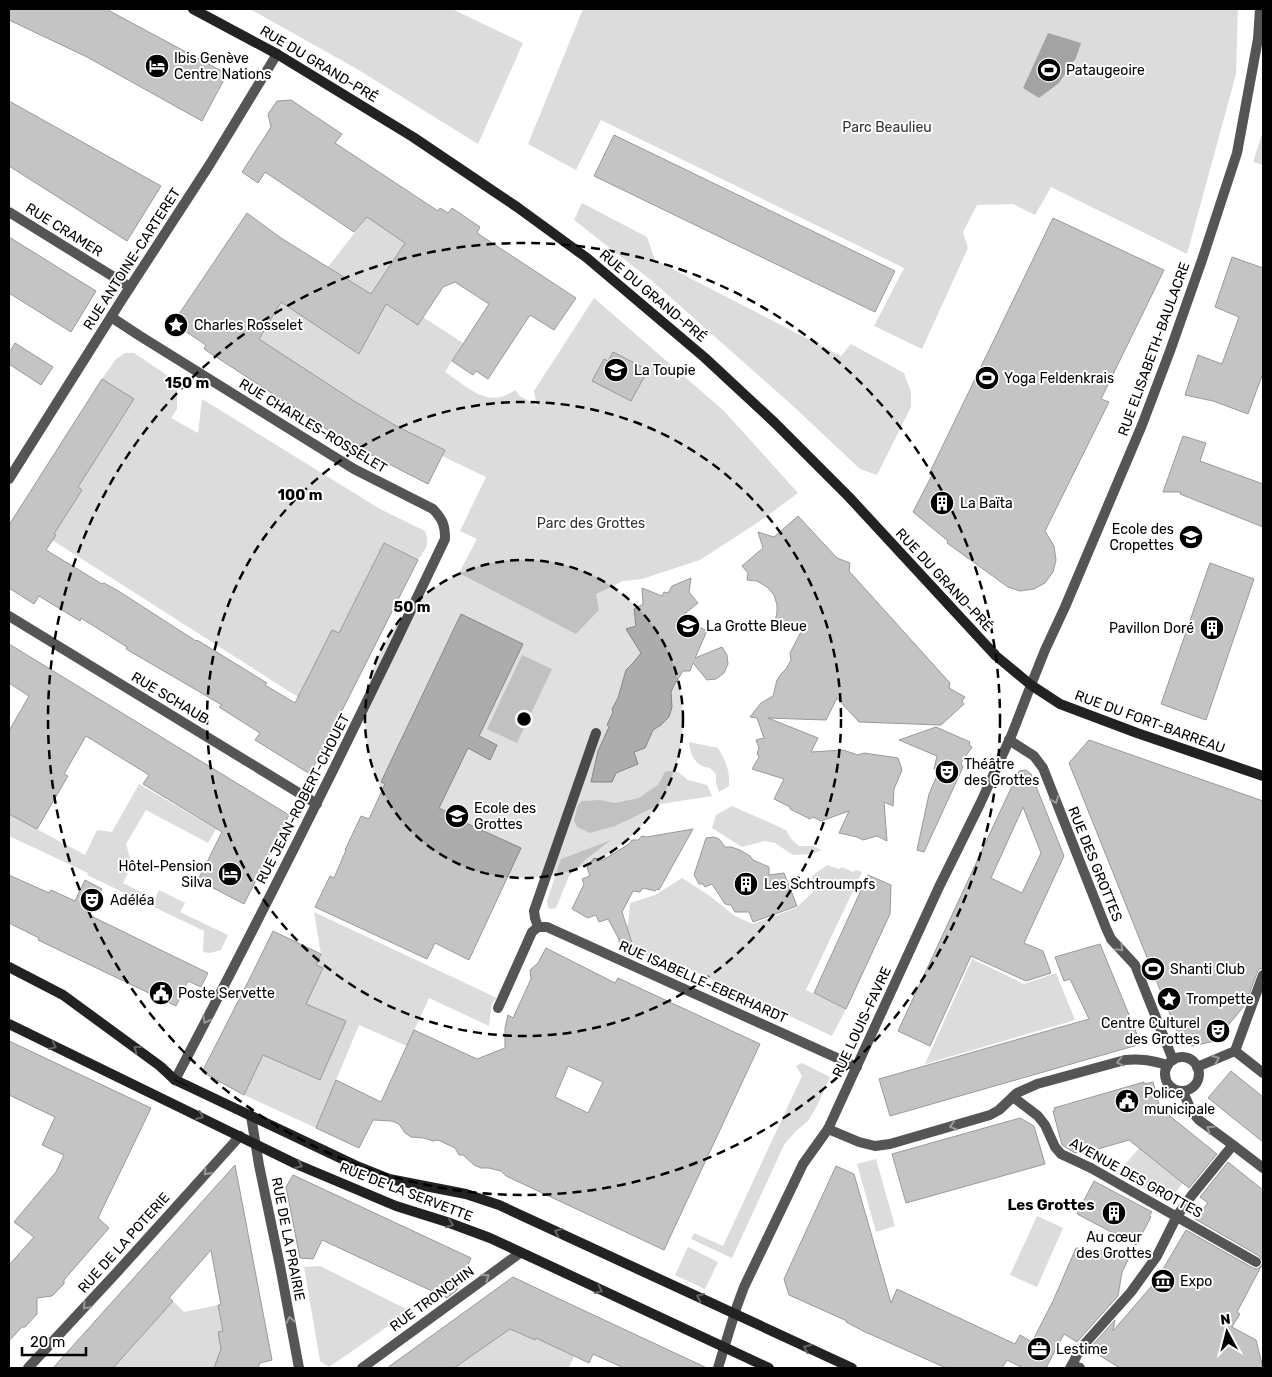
<svg xmlns="http://www.w3.org/2000/svg" width="1272" height="1377" font-family="Rubik,sans-serif">
<style>
.green{fill:#dcdcdc}
.water{fill:#a3a3a3}
.building{fill:#c4c4c4;stroke:#999;fill-rule:evenodd}
.lines{fill:none;stroke-linecap:round;stroke-linejoin:round}
.pedestrian{stroke:#555;stroke-width:10}
.minor{stroke:#555;stroke-width:10}
.tertiary{stroke:#555;stroke-width:10}
.secondary{stroke:#222;stroke-width:10}
.tram{stroke:#000;stroke-width:1}
.oneway{stroke:#999}
.oneway2{stroke:#646464}
.ring{fill:none;stroke:#000;stroke-width:2.5;stroke-dasharray:9 6}
.labels{text-anchor:middle;dominant-baseline:central;stroke-width:4;stroke-linejoin:round;paint-order:stroke}
.poi-label{font-size:14px;fill:#000;stroke:#fff;text-anchor:start}
.street-label{font-size:14px;fill:#000;stroke:#fff}
.park-label{font-size:14px;fill:#333;stroke:#fff}
.neighbourhood-label{font-size:15px;font-weight:bold;fill:#000;stroke:#fff}
.centre{fill:#000;stroke:#fff;stroke-width:2.5}
.ring-label{font-size:15px;text-anchor:middle;font-weight:bold;fill:#000;stroke:#fff;stroke-width:4;stroke-linejoin:round;paint-order:stroke}
</style>
<rect width="100%" height="100%" fill="#fff"/>
<g class="green">
<polygon points="250,9 452,9 523,43 478,144 357,69"/>
<polygon points="583,9 1238,9 1236,74 1187,254 1051,187 1035,215 1013,204 977,205 963,232 968,248 922,349 874,326 904,268 601,120 576,170 528,144"/>
<polygon points="1263,131 1263,165 1253,162"/>
<polygon points="582,203 647,237 655,260 841,356 851,344 904,373 911,392 911,407 877,475 860,469 792,405 652,281 574,220"/>
<polygon points="367,217 385,229 408,238 371,294 328,267"/>
<path d="M 594,298 L 724,411 L 798,493 L 763,519 L 700,560 L 642,579 L 623,581 L 596,594 L 599,610 L 576,634 L 459,573 L 477,539 L 460,531 L 486,477 L 442,456 L 444,449 L 398,427 L 354,401 L 224,316 L 274,314 L 281,302 L 359,353 L 386,304 L 418,325 L 423,317 L 463,343 L 445,372 C 468,387 488,410 515,390 L 520,396 L 537,406 L 534,391 Z"/>
<path d="M 125,353 L 134,353 L 177,382 L 177,409 L 171,418 L 198,433 L 202,399 L 380,509 L 425,531 C 430,545 426,548 418,560 L 385,543 L 339,633 L 332,630 L 298,697 L 52,540 L 56,535 L 54,534 L 82,490 L 78,487 L 134,400 L 102,379 L 116,359 Z"/>
<polygon points="522,655 552,669 517,743 487,729"/>
<path d="M 689,742 L 718,748 C 726,761 730,771 729,786 L 719,792 L 716,783 L 716,774 L 710,768 C 696,767 690,755 689,742 Z"/>
<polygon points="668,771 678,772 688,780 707,785 712,796 661,804 615,826 590,833 577,827 574,820 578,805 582,801 601,800 615,803 639,798 658,785 665,772"/>
<polygon points="139,784 216,829 208,843 146,810 126,844 132,865 123,883 155,899 159,890 185,903 180,912 228,935 221,950 210,953 203,952 204,931 87,875 88,873 9,836 9,814 85,855 97,830 112,832"/>
<polygon points="732,806 786,830 792,840 799,846 813,846 822,850 811,854 793,855 775,843 765,841 742,847 712,828 716,815"/>
<polygon points="611,840 585,860 569,876 556,908 552,909 548,908 547,901 561,859"/>
<polygon points="827,865 839,869 842,867 853,872 856,870 862,872 806,990 846,1009 832,1036 666,958 660,963 617,942 628,924 630,903 655,895 682,878 710,896 735,916 753,924 796,908 813,892 812,876"/>
<polygon points="314,912 497,998 492,1003 489,1026 429,998 407,1046 359,1025 316,1128 244,1095 262,1057 306,1003 323,968 316,965 321,954"/>
<polygon points="972,959 1024,984 1056,973 1075,1020 925,1064"/>
<polygon points="802,1063 830,1077 817,1106 808,1121 795,1132 784,1145 732,1258 691,1239 694,1233 723,1246 802,1076 796,1066"/>
<polygon points="1139,1148 1183,1183 1167,1203 1118,1173"/>
<polygon points="876,1159 895,1226 876,1232 857,1164"/>
<polygon points="1037,1216 1063,1228 1037,1287 1010,1275"/>
<polygon points="688,1247 718,1262 705,1289 675,1275"/>
<polygon points="320,1266 410,1311 329,1367 320,1361 304,1267"/>
<polygon points="173,1301 184,1312 218,1305 223,1331 218,1332 221,1349 214,1368 113,1368"/>
<polygon points="514,1326 514,1331 535,1340 536,1338 574,1356 569,1368 454,1368"/>
</g>
<polygon class="water" points="1048,33 1081,43 1076,58 1059,83 1039,98 1023,88"/>
<g class="building">
<polygon points="9,9 106,9 227,74 202,121 87,57 9,20"/>
<polygon points="291,100 342,134 335,143 438,211 440,208 448,213 452,208 480,227 477,233 576,298 554,330 530,315 488,379 476,371 473,375 452,361 489,304 455,282 443,287 418,325 386,304 359,354 281,302 259,339 354,401 398,427 445,450 428,484 381,460 334,434 204,349 206,345 173,323 247,213 281,238 371,294 405,243 367,217 354,232 265,172 258,183 242,172 271,127 268,114 277,101"/>
<polygon points="9,101 161,186 127,241 9,166"/>
<polygon points="614,135 895,271 875,312 594,176"/>
<polygon points="1053,218 1164,270 1101,399 1109,402 1045,531 1054,546 1056,560 1053,572 1045,583 1034,589 1020,591 1008,587 947,543 948,541 913,512 932,475 929,474"/>
<polygon points="9,237 96,291 71,332 9,293"/>
<polygon points="1232,257 1263,268 1263,373 1248,414 1213,401 1185,395 1198,355 1222,364 1239,317 1215,307"/>
<polygon points="15,343 53,367 41,385 9,364 9,353"/>
<polygon points="613,352 648,370 631,401 592,381 604,359 608,361"/>
<polygon points="102,379 134,399 78,487 82,490 54,534 56,535 46,550 102,584 104,583 120,592 196,641 197,640 267,683 265,685 295,703 332,630 339,633 384,543 418,560 310,774 255,740 260,733 219,707 222,705 126,649 127,647 81,618 80,621 39,596 34,604 9,588 9,525"/>
<polygon points="1183,436 1206,443 1200,461 1263,484 1263,527 1180,494 1181,492 1163,492"/>
<polygon points="798,516 837,558 850,563 849,571 950,683 949,688 965,697 962,701 964,704 941,725 859,722 837,698 826,720 768,718 818,738 811,752 843,750 858,755 864,753 898,758 902,770 894,789 893,806 884,802 887,841 877,836 863,840 857,837 839,833 849,811 821,821 813,817 810,819 790,809 790,807 774,799 784,779 752,769 759,757 757,754 759,748 756,740 764,738 757,718 750,717 761,703 773,696 777,680 781,674 786,669 791,660 790,653 805,624 775,622 777,612 777,605 774,595 767,587 757,581 747,580 748,573 742,566 763,548 758,532 774,537"/>
<polygon points="1210,563 1254,579 1206,720 1161,704"/>
<polygon points="691,578 689,592 698,603 681,617 707,631 695,658 722,647 727,655 728,664 724,673 716,679 707,680 693,663 690,671 683,671 674,685 671,692 672,707 669,717 661,725 653,730 645,748 634,752 638,764 616,773 612,782 591,782 598,751 609,727 607,725 613,712 612,709 618,698 626,670 633,663 641,653 626,629 636,626 634,609 643,604 642,588 662,596 664,592 668,593 672,586"/>
<polygon points="461,614 523,644 479,736 497,745 490,760 468,748 439,808 467,822 466,823 521,848 469,960 435,943 427,959 315,907 330,876 334,878 346,850 345,850 361,816 369,819 385,784 381,782"/>
<polygon points="9,644 289,815 244,904 198,880 222,832 143,784 149,775 86,736 64,774 68,776 37,829 9,814 9,731 29,696 9,683"/>
<polygon points="936,727 970,742 969,745 972,747 961,763 963,767 924,852 917,850 929,794 939,771 934,769 937,756 899,740"/>
<polygon points="1089,740 1263,801 1263,968 1259,969 1257,973 1245,1005 1215,1041 1192,1046 1181,1042 1069,763"/>
<path d="M 1026,770 L 1031,774 L 1064,856 L 1024,943 L 1043,951 L 1051,973 L 1026,981 L 971,956 L 930,1046 L 898,1031 L 1019,771 ZM 1023,807 L 1041,853 L 1022,893 L 991,878 Z"/>
<polygon points="693,829 659,890 657,889 655,891 643,888 640,892 633,891 622,912 634,949 626,952 608,919 599,922 596,915 588,918 572,909 584,884 582,879 590,876 587,867 594,858 603,860 629,844 632,840 638,840 642,836 647,837"/>
<polygon points="714,837 719,839 725,847 731,847 740,850 750,856 753,860 769,867 769,875 784,873 797,906 753,922 749,912 735,912 731,905 725,904 712,884 705,887 703,884 699,884 694,875 706,838"/>
<polygon points="9,875 49,893 51,890 75,901 85,880 102,889 89,915 208,973 201,987 188,981 176,1006 38,940 39,938 9,923"/>
<polygon points="868,875 891,885 890,914 846,1009 814,993"/>
<polygon points="273,931 321,954 316,965 323,968 306,1004 346,1021 320,1080 263,1055 244,1095 202,1072 249,980"/>
<polygon points="1100,944 1141,1044 890,1116 879,1079 1089,1019 1070,979 1064,981 1055,957"/>
<path d="M 546,948 L 615,983 L 618,978 L 760,1044 L 664,1250 L 506,1176 L 501,1171 L 489,1168 L 481,1168 L 474,1165 L 463,1155 L 459,1155 L 455,1148 L 438,1140 L 433,1141 L 424,1138 L 411,1137 L 405,1133 L 399,1124 L 392,1121 L 373,1120 L 359,1148 L 316,1128 L 336,1080 L 381,1102 L 414,1030 L 477,1059 L 505,1048 L 505,1028 L 508,1015 L 513,1018 L 531,979 L 530,970 L 538,963 ZM 568,1066 L 603,1082 L 588,1113 L 555,1097 Z"/>
<polygon points="9,1041 151,1108 98,1218 109,1228 64,1280 64,1284 52,1296 37,1298 37,1314 25,1327 22,1327 9,1341 9,1265 34,1237 14,1222 56,1172 64,1155 42,1145 55,1117 9,1095"/>
<polygon points="1231,1071 1263,1097 1263,1142 1208,1098"/>
<polygon points="1144,1082 1144,1084 1153,1082 1160,1108 1217,1154 1189,1188 1129,1140 1098,1149 1097,1153 1086,1156 1080,1151 1075,1153 1062,1145 1053,1111 1055,1111 1054,1108"/>
<polygon points="1020,1118 1034,1126 1045,1164 906,1203 892,1154"/>
<polygon points="1228,1162 1263,1190 1263,1263 1237,1312 1240,1314 1232,1327 1256,1340 1263,1368 1120,1368 1089,1349 1115,1320 1113,1331 1156,1281 1186,1230 1253,1268 1257,1269 1262,1266 1263,1261 1259,1256 1195,1219 1208,1203 1200,1197"/>
<polygon points="235,1165 272,1360 260,1363 258,1368 214,1368 221,1349 218,1332 223,1331 218,1305 221,1305 211,1250 169,1298 173,1301 113,1368 53,1368"/>
<polygon points="836,1166 854,1174 891,1303 897,1289 1015,1344 1020,1335 1032,1342 1053,1301 1076,1248 1131,1254 1122,1272 1118,1296 1077,1342 1064,1334 1046,1368 1023,1368 1007,1360 1002,1368 946,1368 863,1331 846,1322 847,1321 789,1295 784,1279"/>
<polygon points="293,1175 471,1258 457,1290 447,1298 322,1240 313,1259 300,1258 286,1187"/>
<polygon points="1094,1181 1152,1212 1149,1216 1151,1217 1136,1245 1077,1214"/>
<polygon points="513,1277 555,1297 707,1368 624,1368 593,1354 589,1363 536,1338 535,1340 510,1329 454,1368 387,1368"/>
</g>
<g class="lines">
<g class="pedestrian">
<polyline points="538,927 535,918 534,911 596,733"/>
<polyline points="1013,1097 1038,1116 1045,1125 1055,1147 1061,1154 1091,1168"/>
<polyline points="1072,1365 1080,1349 1131,1292 1157,1256 1177,1216"/>
</g>
<g class="minor">
<polyline points="9,212 130,287"/>
<path d="M 111,317 L 140,336 L 354,469 L 433,509 C 443,520 445,525 445,539 C 359,721 269,901 175,1080"/>
<polyline points="9,479 121,301 210,164 277,54"/>
<polyline points="9,616 317,804"/>
<polyline points="1031,685 1045,650 1065,607 1142,425 1170,351 1202,260 1237,153 1258,39 1260,9"/>
<polyline points="1009,740 1034,756 1043,768 1106,928 1111,939 1135,965 1173,1060"/>
<polyline points="498,1008 532,932 538,927 547,927 857,1067"/>
<polyline points="1235,1051 1263,1073"/>
<circle cx="1182" cy="1074" r="17"/>
<polyline points="1197,1067 1235,1051 1263,975"/>
<polyline points="1183,1092 1192,1112 1199,1120 1233,1145 1263,1168"/>
<polyline points="251,1116 259,1165 280,1266 299,1368"/>
<path d="M 828,1129 L 859,1142 L 875,1146 L 890,1144 L 990,1115 L 999,1110 L 1017,1093 L 1037,1084 L 1125,1060 C 1141,1058 1153,1061 1168,1065"/>
<polyline points="1091,1168 1256,1262"/>
<polyline points="1177,1216 1192,1195 1233,1145"/>
<polyline points="28,1368 119,1270 240,1136"/>
<polyline points="362,1368 520,1253"/>
<polyline points="718,1368 724,1348"/>
<polyline points="1070,1368 1072,1365 1080,1368"/>
</g>
<polyline class="tertiary" points="724,1348 737,1306 744,1287 803,1164 828,1129 939,887 980,804 1012,734 1031,685"/>
<g class="secondary">
<polyline points="193,9 277,54 413,137 517,207 587,258 704,357 775,423 849,497 996,656 1031,685 1060,704 1137,733 1263,776"/>
<polyline points="9,967 63,995 160,1066 175,1080 188,1086 359,1167 389,1179 466,1194 499,1205 852,1368"/>
<polyline points="9,1024 296,1164 396,1206 447,1222 490,1238 769,1368"/>
</g>
<polyline class="tram" points="175,1080 188,1086"/>
</g>
<defs><path id="oneway-chevron" d="M-2-3.5L2.5 0L-2 3.5" fill="none" stroke-width="1.6" stroke-linecap="round" stroke-linejoin="round" transform="scale(1.25)"/></defs>
<g class="oneway">
<use href="#oneway-chevron" transform="translate(1055 800) rotate(68)"/>
<use href="#oneway-chevron" transform="translate(1120 948) rotate(46)"/>
<use href="#oneway-chevron" transform="translate(206 1020) rotate(117)"/>
<use href="#oneway-chevron" transform="translate(1216 1059) rotate(-23)"/>
<use href="#oneway-chevron" transform="translate(1120 1062) rotate(167)"/>
<use href="#oneway-chevron" transform="translate(953 1126) rotate(164)"/>
<use href="#oneway-chevron" transform="translate(1210 1129) rotate(-145)"/>
<use href="#oneway-chevron" transform="translate(207 1172) rotate(132)"/>
<use href="#oneway-chevron" transform="translate(486 1277) rotate(-36)"/>
<use href="#oneway-chevron" transform="translate(86 1306) rotate(133)"/>
<use href="#oneway-chevron" transform="translate(290 1320) rotate(-100)"/>
</g>
<g class="oneway2">
<use href="#oneway-chevron" transform="translate(53 1046) rotate(26)"/>
<use href="#oneway-chevron" transform="translate(137 1049) rotate(-143)"/>
<use href="#oneway-chevron" transform="translate(200 1116) rotate(25)"/>
<use href="#oneway-chevron" transform="translate(299 1165) rotate(23)"/>
<use href="#oneway-chevron" transform="translate(450 1224) rotate(20)"/>
<use href="#oneway-chevron" transform="translate(558 1232) rotate(-155)"/>
<use href="#oneway-chevron" transform="translate(599 1290) rotate(25)"/>
<use href="#oneway-chevron" transform="translate(700 1297) rotate(-155)"/>
<use href="#oneway-chevron" transform="translate(807 1348) rotate(-155)"/>
</g>
<circle cx="524" cy="719" r="159" fill="#000" fill-opacity=".12"/>
<g class="ring">
<circle cx="524" cy="719" r="159"/>
<circle cx="524" cy="719" r="317"/>
<circle cx="524" cy="719" r="476"/>
</g>
<defs>
<g id="hotel-disc" transform="scale(1.25)"><circle r="9.5" fill="#000" stroke="#fff"/><path d="M-6-4.5h1.5V1H6V5H4.5V3h-9V5H-6ZM-4 0a1.8 1.8 0 1 1 3.6 0ZM.5 0V-2.5h3Q6-2.5 6 0Z" fill="#fff"/></g>
<g id="stadium-disc" transform="scale(1.25)"><circle r="9.5" fill="#000" stroke="#fff"/><path d="M0-5a6.5 5 0 1 0 0 10a6.5 5 0 1 0 0-10ZM-3.5-1.8h7v3.6h-7Z" fill="#fff"/></g>
<g id="sight-disc" transform="scale(1.25)"><circle r="9.5" fill="#000" stroke="#fff"/><path d="M0-6L1.8-2.2L6-1.7L2.9 1.2L3.7 5.4L0 3.3L-3.7 5.4L-2.9 1.2L-6-1.7L-1.8-2.2Z" fill="#fff"/></g>
<g id="school-disc" transform="scale(1.25)"><circle r="9.5" fill="#000" stroke="#fff"/><path d="M0-5L7-2L0 1L-7-2ZM-4 1L0 2.5L4 1V4Q0 6-4 4Z" fill="#fff"/></g>
<g id="building-disc" transform="scale(1.25)"><circle r="9.5" fill="#000" stroke="#fff"/><path d="M-4-6H4V6H1V3H-1V6H-4ZM-2.5-4.3h1.7v1.8h-1.7ZM.8-4.3h1.7v1.8H.8ZM-2.5-1h1.7V.8h-1.7ZM.8-1h1.7V.8H.8Z" fill="#fff"/></g>
<g id="theatre-disc" transform="scale(1.25)"><circle r="9.5" fill="#000" stroke="#fff"/><path d="M-5-5.5Q0-4 5-5.5V0Q5 5 0 6Q-5 5-5 0ZM-3.3-2.5H-1v1.5H-3.3ZM1-2.5H3.3v1.5H1ZM-2.8 1Q0 5.5 2.8 1Z" fill="#fff"/></g>
<g id="civic-disc" transform="scale(1.25)"><circle r="9.5" fill="#000" stroke="#fff"/><path d="M-.6-6.5H3V-4.5H.6V-3L4-1V1h2V6H-6V1h2V-1L-.6-3ZM-1.2 2.5V6h2.4V2.5Z" fill="#fff"/></g>
<g id="museum-disc" transform="scale(1.25)"><circle r="9.5" fill="#000" stroke="#fff"/><path d="M0-6L6-3V-2H-6V-3ZM-5-1h2V3h-2ZM-1-1h2V3h-2ZM3-1h2V3H3ZM-6 4H6V6H-6Z" fill="#fff"/></g>
<g id="office-disc" transform="scale(1.25)"><circle r="9.5" fill="#000" stroke="#fff"/><path d="M-6-3h4V-5.5h4V-3h4V5H-6ZM-1-4.5V-3h2v-1.5ZM-6 0V1H6V0Z" fill="#fff"/></g>
</defs>
<g fill-rule="evenodd">
<use href="#hotel-disc" x="157" y="66"/>
<use href="#stadium-disc" x="1049" y="70"/>
<use href="#sight-disc" x="176" y="325"/>
<use href="#school-disc" x="616" y="370"/>
<use href="#stadium-disc" x="987" y="378"/>
<use href="#building-disc" x="942" y="503"/>
<use href="#school-disc" x="1191" y="537"/>
<use href="#school-disc" x="688" y="626"/>
<use href="#building-disc" x="1212" y="628"/>
<use href="#theatre-disc" x="947" y="772"/>
<use href="#school-disc" x="457" y="816"/>
<use href="#hotel-disc" x="230" y="874"/>
<use href="#building-disc" x="746" y="884"/>
<use href="#theatre-disc" x="92" y="900"/>
<use href="#stadium-disc" x="1153" y="969"/>
<use href="#civic-disc" x="161" y="993"/>
<use href="#sight-disc" x="1169" y="999"/>
<use href="#theatre-disc" x="1218" y="1031"/>
<use href="#civic-disc" x="1127" y="1101"/>
<use href="#building-disc" x="1114" y="1213"/>
<use href="#museum-disc" x="1163" y="1281"/>
<use href="#office-disc" x="1039" y="1349"/>
</g>
<g class="labels">
<g class="poi-label">
<text x="174" y="58">Ibis Genève<tspan x="174" dy="16">Centre Nations</tspan></text>
<text x="1066" y="70">Pataugeoire</text>
<text x="194" y="325">Charles Rosselet</text>
<text x="634" y="370">La Toupie</text>
<text x="1004" y="378">Yoga Feldenkrais</text>
<text x="960" y="503">La Baïta</text>
<text x="1174" y="529" text-anchor="end">Ecole des<tspan x="1174" dy="16">Cropettes</tspan></text>
<text x="706" y="626">La Grotte Bleue</text>
<text x="1194" y="628" text-anchor="end">Pavillon Doré</text>
<text x="964" y="764">Théâtre<tspan x="964" dy="16">des Grottes</tspan></text>
<text x="474" y="808">Ecole des<tspan x="474" dy="16">Grottes</tspan></text>
<text x="212" y="866" text-anchor="end">Hôtel-Pension<tspan x="212" dy="16">Silva</tspan></text>
<text x="764" y="884">Les Schtroumpfs</text>
<text x="110" y="900">Adéléa</text>
<text x="1170" y="969">Shanti Club</text>
<text x="178" y="993">Poste Servette</text>
<text x="1186" y="999">Trompette</text>
<text x="1200" y="1023" text-anchor="end">Centre Culturel<tspan x="1200" dy="16">des Grottes</tspan></text>
<text x="1144" y="1093">Police<tspan x="1144" dy="16">municipale</tspan></text>
<text x="1114" y="1237" text-anchor="middle">Au cœur<tspan x="1114" dy="16">des Grottes</tspan></text>
<text x="1180" y="1281">Expo</text>
<text x="1056" y="1349">Lestime</text>
</g>
<g class="street-label">
<text transform="translate(319 64) rotate(31)">RUE DU GRAND-PRÉ</text>
<text transform="translate(64 230) rotate(32)">RUE CRAMER</text>
<text transform="translate(132 259) rotate(-57)">RUE ANTOINE-CARTERET</text>
<text transform="translate(653 296) rotate(40)">RUE DU GRAND-PRÉ</text>
<text transform="translate(1154 349) rotate(-70)">RUE ELISABETH-BAULACRE</text>
<text transform="translate(313 426) rotate(31)">RUE CHARLES-ROSSELET</text>
<text transform="translate(944 580) rotate(47)">RUE DU GRAND-PRÉ</text>
<text transform="translate(170 698) rotate(31)">RUE SCHAUB</text>
<text transform="translate(1150 722) rotate(20)">RUE DU FORT-BARREAU</text>
<text transform="translate(303 799) rotate(-63)">RUE JEAN-ROBERT-CHOUET</text>
<text transform="translate(1095 864) rotate(68)">RUE DES GROTTES</text>
<text transform="translate(703 982) rotate(24)">RUE ISABELLE-EBERHARDT</text>
<text transform="translate(862 1022) rotate(-65)">RUE LOUIS-FAVRE</text>
<text transform="translate(1136 1178) rotate(29)">AVENUE DES GROTTES</text>
<text transform="translate(406 1192) rotate(21)">RUE DE LA SERVETTE</text>
<text transform="translate(288 1239) rotate(79)">RUE DE LA PRAIRIE</text>
<text transform="translate(124 1243) rotate(-48)">RUE DE LA POTERIE</text>
<text transform="translate(432 1299) rotate(-36)">RUE TRONCHIN</text>
</g>
<g class="park-label">
<text x="887" y="127">Parc Beaulieu</text>
<text x="591" y="523">Parc des Grottes</text>
</g>
<g class="neighbourhood-label">
<text x="1051" y="1205">Les Grottes</text>
</g>
</g>
<circle cx="524" cy="719" r="8" class="centre"/>
<g class="ring-label">
<text x="187" y="388">150 m</text>
<text x="300" y="500">100 m</text>
<text x="412" y="612">50 m</text>
</g>
<rect width="1272" height="1377" fill="none" stroke="#000000" stroke-width="20"/>
<g transform="translate(1227 1332) rotate(353)" stroke="#ffffff" stroke-width="4" paint-order="stroke">
<path d="M0-4L9 19L0 12L-9 19Z" fill="#000000"/>
<text y="-8" font-size="14" font-weight="bold" text-anchor="middle" fill="#000000">N</text>
</g>
<path d="M22 1347v8h64v-8" fill="none" stroke="#000000" stroke-width="2.5"/>
<text x="30" y="1347" font-size="15" fill="#000000" stroke="#ffffff" stroke-width="4" paint-order="stroke">20 m</text>
</svg>
